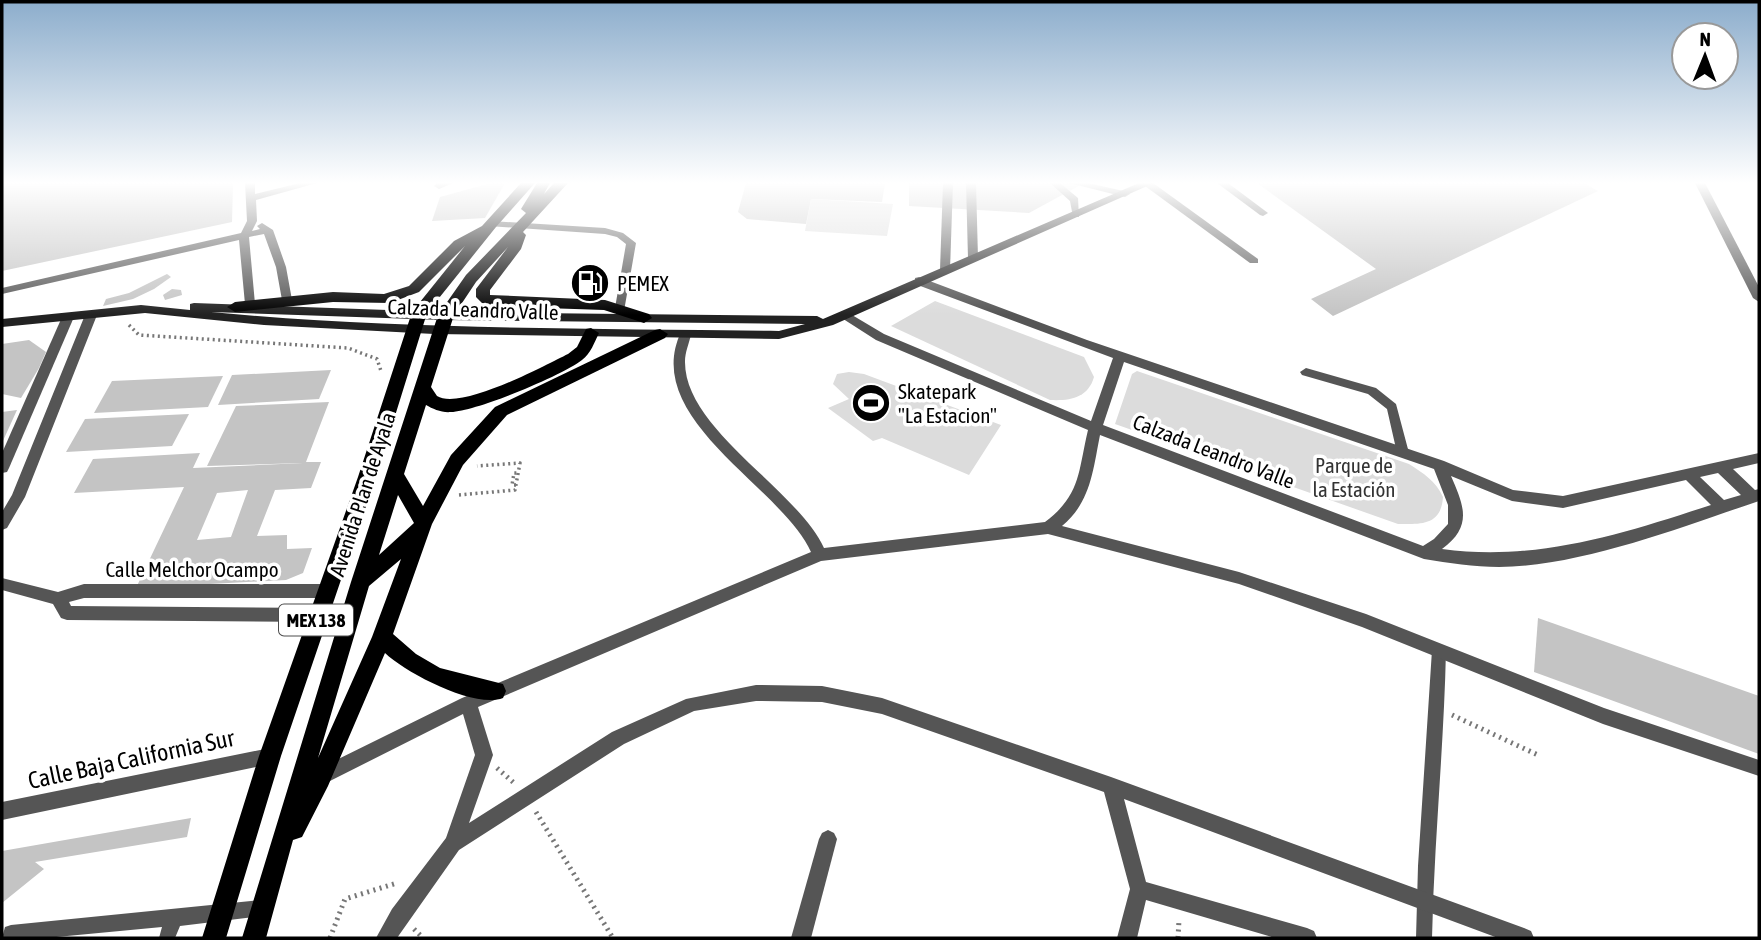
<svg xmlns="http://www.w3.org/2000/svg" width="1761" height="940" font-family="'Asap Condensed',sans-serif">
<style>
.green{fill:#dcdcdc}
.building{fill:#c4c4c4;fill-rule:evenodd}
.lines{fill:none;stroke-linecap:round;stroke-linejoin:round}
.path-far1{stroke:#777;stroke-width:3.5;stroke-dasharray:2 3.5;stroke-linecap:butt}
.path{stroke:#777;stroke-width:5;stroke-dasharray:2 4.5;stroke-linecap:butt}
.lane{fill:#555;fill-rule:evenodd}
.street{fill:#555;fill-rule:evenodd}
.secondary{fill:#222;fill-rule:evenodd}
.primary{fill:#000;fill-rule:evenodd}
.labels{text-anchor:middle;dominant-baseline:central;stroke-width:7;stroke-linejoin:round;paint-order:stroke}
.shield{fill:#fff;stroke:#4c4c4c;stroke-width:2}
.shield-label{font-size:19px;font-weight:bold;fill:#000}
.poi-label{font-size:21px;fill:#000;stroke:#fff;text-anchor:start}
.street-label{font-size:21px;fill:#000;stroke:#fff}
.park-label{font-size:21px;fill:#333;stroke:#fff}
.near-street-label{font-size:24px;fill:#000;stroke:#fff}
</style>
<rect width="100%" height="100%" fill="#fff"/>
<g class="green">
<polygon points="811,199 893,204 887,236 805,231"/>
<path d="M 935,301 L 1084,357 L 1094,377 C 1088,398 1070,401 1050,400 L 891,326 Z"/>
<path d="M 1137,371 L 1409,464 C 1424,474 1435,480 1443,497 C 1441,526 1421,524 1398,524 L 1115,424 L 1132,374 Z"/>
<polygon points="849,372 864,374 1001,425 969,475 882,438 873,441 828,408 849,399 833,384 837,374"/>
</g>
<g class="building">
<polygon points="2,183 233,183 232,222 2,271"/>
<polygon points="491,183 505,183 485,218 432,221 440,197"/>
<polygon points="746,183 885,183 882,202 811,199 806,224 747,219 738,212"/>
<polygon points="909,183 1084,183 1029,213 909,206"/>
<polygon points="1257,183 1584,183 1598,191 1333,316 1311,299 1376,269"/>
<polygon points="167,274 171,277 154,289 133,299 103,306 106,299 129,293"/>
<polygon points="172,289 181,290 182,295 165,300 163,295"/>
<polygon points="29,340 46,352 39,368 21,398 2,394 2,344"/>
<polygon points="331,370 319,399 218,405 232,375"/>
<polygon points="223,376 208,407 94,413 112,381"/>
<path d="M 329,402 L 306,462 L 321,462 L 311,488 L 275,490 L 257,536 L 287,535 L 287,549 L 312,548 L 303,573 L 286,580 L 136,588 L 184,487 L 74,493 L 93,459 L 200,453 L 193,468 L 303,463 L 207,466 L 236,406 ZM 248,490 L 231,537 L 197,540 L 217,493 Z"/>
<polygon points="17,410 2,443 2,412"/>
<polygon points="189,414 172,446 66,452 85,419"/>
<polygon points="1538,618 1759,696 1759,754 1534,672"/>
<polygon points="191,818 187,837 35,862 44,869 2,903 2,851"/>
</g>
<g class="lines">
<g class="path-far1">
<polyline points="129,325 139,335 348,348 377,359 381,371"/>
<polyline points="516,485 512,485 514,473 519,473"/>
<polyline points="459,495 515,490 520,463 477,466"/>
</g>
<g class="path">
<polyline points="1452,715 1538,755"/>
<polyline points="497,768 514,783"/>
<polyline points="536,812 613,938"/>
<polyline points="414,929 423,938"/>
<polyline points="330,938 345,899 397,883"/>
<polyline points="1178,938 1179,920"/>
</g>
<g class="lane">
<polygon points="245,183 255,183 255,194 300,183 317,183 256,200 257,221 252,231 260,229 257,226 262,223 273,230 286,267 292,300 291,302 283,302 282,300 276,267 264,234 249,237 255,304 250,308 245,304 239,240 2,294 2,288 241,233 247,221"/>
<polygon points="943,183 953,183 950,270 945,273 940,270"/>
<polygon points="966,183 976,183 978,258 973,261 968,258"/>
<polygon points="1050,183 1060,183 1078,198 1079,217 1073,217 1070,201"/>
<polygon points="1069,183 1088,183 1128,192 1130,194 1125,197"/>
<polygon points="1144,183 1153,183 1258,259 1258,263 1250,263 1145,186"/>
<polygon points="1217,183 1228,183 1268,213 1263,216 1260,215"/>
<polygon points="491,221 605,228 623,233 636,243 624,311 620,312 615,308 626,244 617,237 605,234 488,226 488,222"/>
<polygon points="1306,368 1376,388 1396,404 1409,453 1407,456 1399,456 1397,453 1387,409 1368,394 1302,375 1300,372"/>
<path d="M 1439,644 L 1444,646 L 1446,650 C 1444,746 1434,842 1432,938 L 1416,938 L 1418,866 L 1432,650 L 1434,646 Z"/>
<polygon points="262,900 268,902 270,908 268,914 262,916 180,926 175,938 159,938 162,927 46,938 2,938 5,927 11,925"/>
</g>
<g class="street">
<polygon points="453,183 439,189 434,186 437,183"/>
<polygon points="1695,183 1705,183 1759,287 1759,302 1753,298"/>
<path d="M 919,277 L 1087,340 L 1444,461 L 1513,490 L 1563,496 L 1759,453 L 1759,463 L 1733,469 L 1755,490 L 1759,489 L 1759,501 C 1681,527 1583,566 1499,567 C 1474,567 1449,563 1424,559 L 1100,435 C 1093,470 1091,502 1062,526 L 1239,572 L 1366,614 L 1604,708 L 1759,760 L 1759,776 L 1603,724 L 1362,627 L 1239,584 L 1048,534 L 821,561 L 478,707 L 493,755 L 469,823 L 612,732 L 686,699 L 756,685 L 822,686 L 882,698 L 1111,777 L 1524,928 L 1531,931 L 1534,938 L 1498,938 L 1124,799 L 1146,882 L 1307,928 L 1314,931 L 1317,938 L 1275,938 L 1146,900 L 1137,938 L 1117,938 L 1130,889 L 1104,792 L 882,714 L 822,702 L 756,701 L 694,711 L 624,744 L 459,850 L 397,938 L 376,938 L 392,909 L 446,838 L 475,755 L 463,714 L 320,786 L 314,783 L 311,777 L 314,771 L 462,698 L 811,552 C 781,486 640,419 681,332 L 685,331 L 691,335 C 689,343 685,353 685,361 C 684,429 797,489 824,548 L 1045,522 C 1081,495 1078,472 1088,430 L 876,340 L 837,315 L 843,311 L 847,312 L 884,334 L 1091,421 L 1113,358 L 915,284 L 915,278 ZM 1124,362 L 1434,469 L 1448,505 L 1448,524 L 1434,539 L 1423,546 L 1103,425 ZM 1718,473 L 1741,495 L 1724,500 L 1700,477 ZM 1451,476 L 1512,501 L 1563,508 L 1686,480 L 1711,505 C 1622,534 1536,562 1442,549 C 1473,526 1464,506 1451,476 Z"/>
<polygon points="91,311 97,315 25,497 7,528 2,530 2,512 12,495 85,315"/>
<polygon points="68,313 74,317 9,468 7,472 2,473 2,453 62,317"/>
<polygon points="2,578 58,592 84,584 327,584 332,586 335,591 332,596 327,598 84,598 69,602 71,606 318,608 324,610 326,615 324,620 318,622 67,620 61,618 53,604 2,590"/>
<polygon points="270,748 276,750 279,756 276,762 270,764 2,820 2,802"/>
<polygon points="828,830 834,833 837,839 811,938 791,938 819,839 822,833"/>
</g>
<path class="secondary" d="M 1139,183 L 1154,183 L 833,325 L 779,339 L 434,334 L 264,325 L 145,313 L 2,327 L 2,319 L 141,305 L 190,310 L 190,304 L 194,303 L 444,312 L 817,316 L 823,319 ZM 211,312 L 444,320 L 805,324 L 779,331 C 590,328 400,330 211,312 Z"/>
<g class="primary">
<polygon points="521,183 535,183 496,227 427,313 376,477 281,756 226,938 202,938 259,756 358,477 412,312 465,246 419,292 390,303 333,302 235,312 227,307 235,302 333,292 384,294 409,286 454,241 482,226"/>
<path d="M 537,183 L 550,183 L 544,194 L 554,183 L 568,183 L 523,232 L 526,235 L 521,249 L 490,290 L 490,295 L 605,300 L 649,314 L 652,318 L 644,323 L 604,310 L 485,306 L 476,297 L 476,289 L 508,247 L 476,282 L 454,315 L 431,387 L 437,396 C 460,411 544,366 568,354 L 577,347 L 586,329 L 591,328 L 599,333 C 594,343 591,353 582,360 C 561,376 477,411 451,412 C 442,413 433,409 426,405 L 404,474 L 423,506 L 451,455 L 495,407 L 655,330 L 660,329 L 668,334 L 665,338 L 507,415 L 463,465 L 432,524 L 393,634 L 416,654 L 440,668 L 503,684 L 506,691 L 503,698 C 475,709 406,673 385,653 L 328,786 L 302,837 L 293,840 L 266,938 L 242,938 L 351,582 L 438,315 L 466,275 L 526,213 L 521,209 ZM 398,495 L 414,523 L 379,555 ZM 401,559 L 372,637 L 318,758 L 369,586 Z"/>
</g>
</g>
<linearGradient id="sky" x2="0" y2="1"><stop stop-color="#8cadcc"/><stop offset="0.58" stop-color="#fff"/><stop offset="1" stop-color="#fff" stop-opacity="0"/></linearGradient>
<rect width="1761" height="315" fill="url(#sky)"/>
<defs>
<g id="fuel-disc" transform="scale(2.0125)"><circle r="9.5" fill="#000" stroke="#fff"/><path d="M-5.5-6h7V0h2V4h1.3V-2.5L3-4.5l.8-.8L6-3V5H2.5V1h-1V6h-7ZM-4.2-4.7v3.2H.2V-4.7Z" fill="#fff"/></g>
<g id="stadium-disc" transform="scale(2.0125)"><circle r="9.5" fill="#000" stroke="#fff"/><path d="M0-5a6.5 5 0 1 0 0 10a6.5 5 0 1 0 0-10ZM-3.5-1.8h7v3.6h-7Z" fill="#fff"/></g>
</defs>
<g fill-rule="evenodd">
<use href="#fuel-disc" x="590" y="283"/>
<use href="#stadium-disc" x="871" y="403"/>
</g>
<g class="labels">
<rect class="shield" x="279" y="604.5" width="74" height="31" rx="5"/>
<g class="shield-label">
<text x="316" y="620">MEX 138</text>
</g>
<g class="poi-label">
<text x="617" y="283">PEMEX</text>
<text x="898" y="391">Skatepark<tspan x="898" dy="24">"La Estacion"</tspan></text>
</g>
<g class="street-label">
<text transform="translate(473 309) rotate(2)">Calzada Leandro Valle</text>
<text transform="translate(1214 451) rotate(21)">Calzada Leandro Valle</text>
<text transform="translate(362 494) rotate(-72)">Avenida Plan de Ayala</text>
<text x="192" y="569">Calle Melchor Ocampo</text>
</g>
<g class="park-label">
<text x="1354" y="465">Parque de<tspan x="1354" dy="24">la Estación</tspan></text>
</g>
<g class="near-street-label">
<text transform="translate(131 759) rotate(-12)">Calle Baja California Sur</text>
</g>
</g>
<rect width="1761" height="940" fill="none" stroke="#000000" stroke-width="7"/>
<g transform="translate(1705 56) rotate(1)"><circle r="33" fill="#ffffff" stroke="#999999" stroke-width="2"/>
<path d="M0-5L12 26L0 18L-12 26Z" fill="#000000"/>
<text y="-10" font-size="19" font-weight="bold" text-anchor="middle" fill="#000000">N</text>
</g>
</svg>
